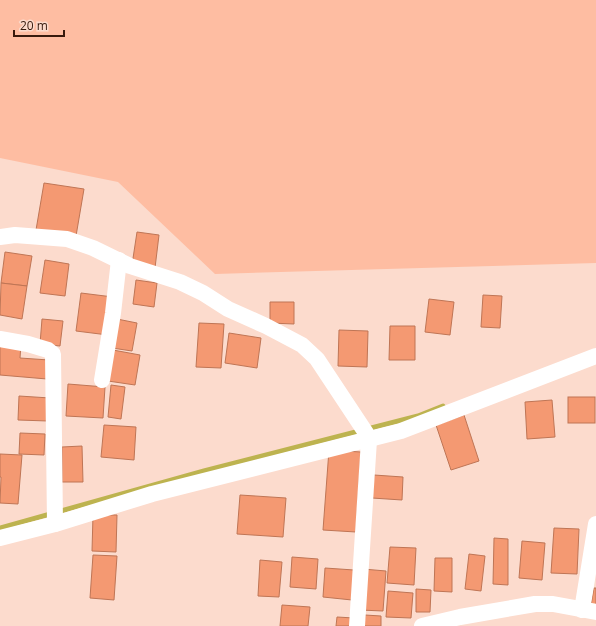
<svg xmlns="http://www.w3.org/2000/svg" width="596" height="626" font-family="'Open Sans',sans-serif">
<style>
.green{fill:#febda2}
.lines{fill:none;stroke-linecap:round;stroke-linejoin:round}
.stream{stroke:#bdb34f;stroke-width:5}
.building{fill:#f49972;stroke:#bf7555}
.street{stroke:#fff;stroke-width:16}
</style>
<rect width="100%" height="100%" fill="#fcdbcd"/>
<polygon class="green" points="0,0 596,0 596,263 215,274 118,182 0,158"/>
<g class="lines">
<polyline class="stream" points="0,528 204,471 418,416 443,406"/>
</g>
<g class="building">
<polygon points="44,183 84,189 76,236 36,230"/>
<polygon points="137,232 159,235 155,268 132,265"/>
<polygon points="5,252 32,256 27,286 1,283"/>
<polygon points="45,260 69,264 65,296 40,293"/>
<polygon points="136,280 157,283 154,307 133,304"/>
<polygon points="1,283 27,286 22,319 0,315"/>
<polygon points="81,293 113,297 108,335 76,331"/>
<polygon points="483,295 502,296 500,328 481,327"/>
<polygon points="429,299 454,302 450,335 425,332"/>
<polygon points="270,302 294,302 294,324 270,323"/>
<polygon points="42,319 63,321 60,346 40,344"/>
<polygon points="117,319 137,323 132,351 112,348"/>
<polygon points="199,323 224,324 221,368 196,367"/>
<polygon points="390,326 415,326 415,360 389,360"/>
<polygon points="339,330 368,331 367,367 338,366"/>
<polygon points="229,333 261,338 257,368 225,363"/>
<polygon points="0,342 21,344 20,358 49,360 47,379 0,375"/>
<polygon points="113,350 140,355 135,385 108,381"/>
<polygon points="68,384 105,387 103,418 66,416"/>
<polygon points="111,385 125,387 121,419 108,417"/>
<polygon points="19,396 50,398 48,421 18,420"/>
<rect x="568" y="397" width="27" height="26"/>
<polygon points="552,400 555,437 527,439 525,402"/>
<polygon points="464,415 479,461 451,470 436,425"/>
<polygon points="104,425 136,427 134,460 101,457"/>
<polygon points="20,433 45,434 44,455 19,454"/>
<polygon points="82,446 83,482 62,482 62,447"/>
<polygon points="329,450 361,452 356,532 323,530"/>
<polygon points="0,454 22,455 18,504 0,503 1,477 0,477"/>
<polygon points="374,475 403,477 402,500 372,498"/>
<polygon points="240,495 286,498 283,537 237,534"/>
<polygon points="93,515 117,515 116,552 92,551"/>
<polygon points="554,528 579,529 577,574 551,573"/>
<polygon points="494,538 508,539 508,585 493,584"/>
<polygon points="522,541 545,543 542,580 519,578"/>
<polygon points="390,547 416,548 414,585 387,583"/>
<polygon points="469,554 485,556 481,591 465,589"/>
<polygon points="93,555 117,556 114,600 90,598"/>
<polygon points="292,557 318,559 316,589 290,587"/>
<polygon points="435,558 452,558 452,592 434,591"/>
<polygon points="260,560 282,562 279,597 258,596"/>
<polygon points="325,568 354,570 352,600 323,597"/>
<polygon points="363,569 386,571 383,611 360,610"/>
<polygon points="594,588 596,588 596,606 591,605"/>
<polygon points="416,589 431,590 430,612 416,612"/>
<polygon points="388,591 413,593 411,618 386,617"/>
<polygon points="282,605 310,607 308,626 280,626"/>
<polygon points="365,615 381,616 381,626 364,626"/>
<polygon points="337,617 354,618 354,626 336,626"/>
</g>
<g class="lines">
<g class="street">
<polyline points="0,237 15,235 67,239 93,248 130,266 180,282 203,293 228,309 266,326 302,345 317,359 366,433 369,440 357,626"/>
<polyline points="0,339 28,344 48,350 53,354 55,524"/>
<polyline points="102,380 113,313 119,260"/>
<polyline points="0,538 55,524 152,494 401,431 596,356"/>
<polyline points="582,610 596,524"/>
<polyline points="422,626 460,617 535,604 553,604 596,612"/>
</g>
</g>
<path d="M14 30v6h50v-6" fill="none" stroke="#381a0d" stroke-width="2"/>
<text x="20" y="30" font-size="12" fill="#381a0d" stroke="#fcdbcd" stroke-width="3" paint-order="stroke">20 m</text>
</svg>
